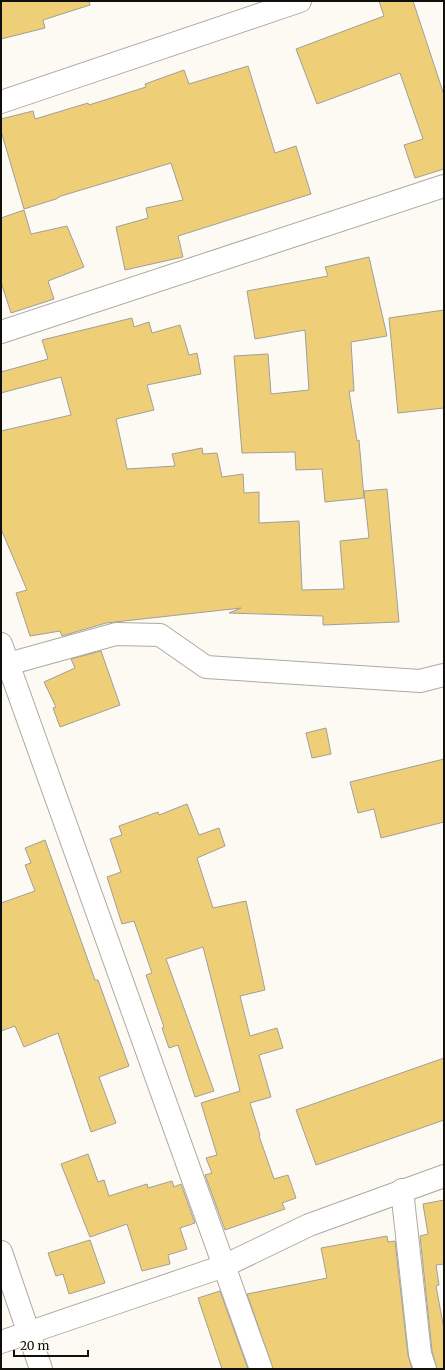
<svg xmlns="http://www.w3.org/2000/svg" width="445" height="1370" font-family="Merriweather,serif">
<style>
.building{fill:#eece76;stroke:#a29f99}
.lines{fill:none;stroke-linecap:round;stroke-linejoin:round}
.minor-casing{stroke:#acaaa3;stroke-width:24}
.minor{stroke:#fff;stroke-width:22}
</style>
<rect width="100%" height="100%" fill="#fdfaf3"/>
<g class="building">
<polygon points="1,1 89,1 90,5 43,20 45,28 1,39"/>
<polygon points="379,1 413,1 444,95 444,169 415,178 404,145 423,139 400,73 317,104 296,49 384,16"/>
<polygon points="248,66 275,153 296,146 311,194 178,236 183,257 125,270 116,227 148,218 146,208 183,200 171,163 61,196 56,199 24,209 1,131 1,119 33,111 35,119 88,103 89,105 146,87 145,84 184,70 189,84"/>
<polygon points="24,210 31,234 67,226 84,267 48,281 54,299 11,313 1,282 1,218"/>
<polygon points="369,257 387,336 351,342 354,391 349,391 357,441 359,440 364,498 325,502 322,469 296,470 295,452 242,453 234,356 268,354 271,394 309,390 305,330 255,339 247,291 328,276 325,267"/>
<polygon points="444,310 444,408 398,413 389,318"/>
<polygon points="132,318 134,327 149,322 152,333 180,325 189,355 197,353 201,374 147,385 154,410 116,419 127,469 175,466 172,454 202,448 203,454 217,453 222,477 243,474 244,493 259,492 259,523 299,521 302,590 344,589 340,541 369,538 364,491 387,489 399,622 323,625 323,616 229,613 241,608 106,623 62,636 60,631 30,636 16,593 27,590 1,529 1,431 71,415 61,377 1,393 1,372 48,359 42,340"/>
<polygon points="101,651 120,705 60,727 53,708 56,707 44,682 75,668 71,659"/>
<polygon points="326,728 331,754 312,758 306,733"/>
<polygon points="444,759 444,822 381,838 374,809 358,813 350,782"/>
<polygon points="187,804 199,835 219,828 225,846 197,858 213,908 246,901 265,990 240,996 250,1036 277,1028 283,1048 259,1055 271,1097 250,1103 260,1135 259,1136 274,1179 288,1175 296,1198 282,1203 285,1209 225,1230 205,1175 212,1173 206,1158 217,1155 201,1103 240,1091 203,947 166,959 214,1091 195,1097 178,1045 169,1048 162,1028 164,1027 146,975 152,973 134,921 122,924 107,877 121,872 110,839 122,835 119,826 158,812 159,815"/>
<polygon points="45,840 95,980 98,980 129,1066 99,1077 116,1123 91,1132 58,1033 24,1047 15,1026 1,1031 1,903 35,891 25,865 31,863 25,848"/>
<polygon points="444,1058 444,1120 316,1165 296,1110"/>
<polygon points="88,1154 98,1182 104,1180 109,1196 147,1184 148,1188 172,1181 174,1187 181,1184 195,1223 180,1228 187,1249 168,1255 170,1264 142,1271 127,1224 90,1237 61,1164"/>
<polygon points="444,1200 444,1264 436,1265 439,1285 436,1286 444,1329 444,1369 437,1369 432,1351 420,1236 428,1234 423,1204"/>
<polygon points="387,1236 388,1242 395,1241 408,1355 412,1369 273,1369 247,1294 327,1278 321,1248"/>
<polygon points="90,1240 105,1283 69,1294 63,1274 56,1276 48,1253"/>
<polygon points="220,1291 248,1369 222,1369 198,1298"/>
</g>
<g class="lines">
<g class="minor-casing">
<g id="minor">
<polyline points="1,102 300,1"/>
<polyline points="1,332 444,186"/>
<polyline points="1,644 261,1369"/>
<polyline points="8,664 116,634 160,635 206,667 420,681 444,675"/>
<polyline points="402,1190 420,1354 425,1369"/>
<polyline points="1,1252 41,1369"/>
<polyline points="1,1342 224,1266 309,1225 444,1176"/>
</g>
</g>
<use href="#minor" class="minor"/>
</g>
<rect width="445" height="1370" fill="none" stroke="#0f0f0c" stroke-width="4"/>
<path d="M14 1350v6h74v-6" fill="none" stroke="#0f0f0c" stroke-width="2"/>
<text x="20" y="1350" font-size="12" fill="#0f0f0c" stroke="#fdfaf3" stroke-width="3" paint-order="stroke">20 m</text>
</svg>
